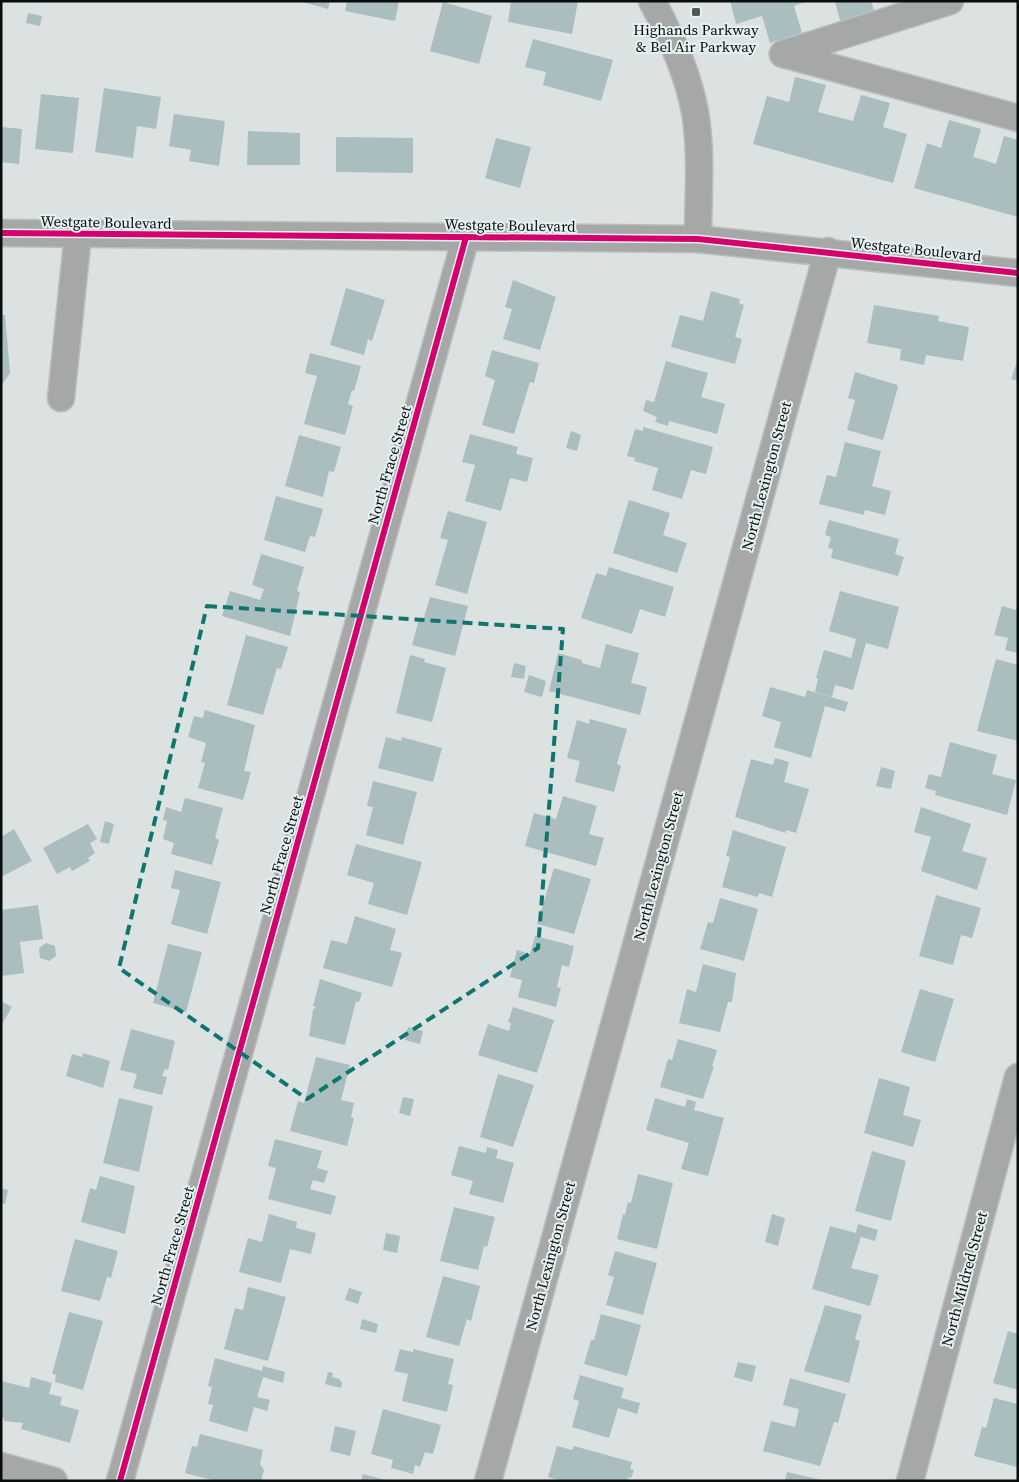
<svg xmlns="http://www.w3.org/2000/svg" width="1019" height="1482" font-family="'Source Serif 4',serif">
<style>
.building{fill:#aabec0}
.lines{fill:none;stroke-linecap:round;stroke-linejoin:round}
.minor-casing{stroke:#bbbebf;stroke-width:29}
.minor{stroke:#a6a8a8;stroke-width:26}
.cycleway-casing{stroke:#e6f1f2;stroke-width:9}
.cycleway{stroke:#d6006c;stroke-width:6}
.marked{fill:none;stroke:#0f766e;stroke-width:4;stroke-dasharray:10 6;stroke-linejoin:round}
.poi-dot{fill:#535758;stroke:#e6f1f2;stroke-width:2}
.labels{text-anchor:middle;dominant-baseline:central;stroke-width:4;stroke-linejoin:round;paint-order:stroke}
.poi-label{font-size:15px;fill:#090d0d;stroke:#e6f1f2}
.street-label{font-size:15px;fill:#090d0d;stroke:#e6f1f2}
</style>
<rect width="100%" height="100%" fill="#dce1e2"/>
<g class="building">
<polygon points="299,1 330,1 328,9"/>
<polygon points="347,1 399,1 395,21 345,11"/>
<polygon points="511,1 578,1 572,34 508,22"/>
<polygon points="730,1 808,1 794,6 802,33 770,43 762,16 736,24"/>
<polygon points="835,1 871,1 875,14 841,24"/>
<polygon points="443,2 492,16 479,64 430,51"/>
<polygon points="28,13 42,16 40,26 26,23"/>
<polygon points="533,39 613,60 601,101 543,85 546,72 525,67"/>
<polygon points="795,77 826,85 818,112 853,121 861,95 890,103 883,127 907,134 893,183 753,144 767,96 789,102"/>
<polygon points="104,88 161,97 156,129 137,126 133,158 95,152"/>
<polygon points="41,94 79,98 73,153 35,149"/>
<polygon points="174,114 225,121 219,166 189,161 191,150 169,146"/>
<polygon points="949,120 981,129 973,157 984,160 996,164 1004,136 1018,140 1018,217 914,188 927,143 941,148"/>
<polygon points="1,127 22,129 19,164 1,162"/>
<polygon points="248,131 300,133 300,165 247,165"/>
<polygon points="336,137 413,138 413,173 336,172"/>
<polygon points="496,138 531,147 520,188 485,178"/>
<polygon points="513,280 556,297 540,350 503,339 512,309 505,307"/>
<polygon points="346,288 385,300 372,341 368,339 364,355 330,345"/>
<polygon points="711,291 740,299 739,303 744,305 735,337 742,339 735,364 671,347 680,315 703,321"/>
<polygon points="874,305 939,316 938,321 969,327 963,361 926,355 924,365 900,360 901,349 867,343"/>
<polygon points="1,315 5,315 10,373 1,386"/>
<polygon points="492,350 539,363 534,383 530,382 514,434 482,425 495,380 485,376"/>
<polygon points="310,353 361,366 354,391 352,390 348,404 353,406 345,435 304,424 317,376 305,373"/>
<polygon points="1018,359 1018,381 1011,379"/>
<polygon points="666,361 708,373 701,397 725,404 717,434 669,421 668,426 655,422 657,417 643,411 646,400 654,402"/>
<polygon points="855,372 897,385 898,387 883,440 847,430 855,400 848,398"/>
<polygon points="643,427 713,447 706,474 691,470 682,499 652,490 658,468 634,461 635,458 627,456 635,429 643,431"/>
<polygon points="571,431 581,435 577,451 566,448"/>
<polygon points="470,434 518,447 516,454 533,458 527,482 510,478 501,511 465,501 475,465 462,462"/>
<polygon points="299,435 341,447 334,472 329,471 323,497 285,486"/>
<polygon points="845,442 881,451 872,486 891,491 885,515 865,510 864,515 819,504 827,475 836,477"/>
<polygon points="276,496 323,509 315,537 310,536 305,552 264,540"/>
<polygon points="629,500 670,513 663,535 687,543 677,573 613,553"/>
<polygon points="448,511 487,522 467,594 435,585 448,540 440,538"/>
<polygon points="829,520 899,539 895,554 904,557 898,576 831,558 833,549 828,548 831,537 825,535"/>
<polygon points="261,554 304,567 297,591 300,592 290,636 222,616 230,591 260,600 264,589 252,585"/>
<polygon points="609,567 674,587 665,617 640,609 632,634 581,618 596,573 606,576"/>
<polygon points="840,591 899,607 888,649 866,643 853,690 835,685 832,697 815,692 818,679 816,678 824,650 851,658 856,639 829,631"/>
<polygon points="430,597 468,606 455,656 412,645 419,619 423,621"/>
<polygon points="1018,605 1018,653 1005,650 1008,638 994,635 1002,606 1016,610"/>
<polygon points="246,635 288,647 281,669 277,668 263,715 227,705"/>
<polygon points="606,644 639,653 631,683 647,687 640,715 549,691 558,653 582,660 582,663 600,668"/>
<polygon points="410,655 425,659 424,662 446,668 432,722 396,713"/>
<polygon points="996,659 1018,665 1018,741 977,731"/>
<polygon points="514,663 526,666 524,679 511,677"/>
<polygon points="529,675 546,681 542,697 524,692"/>
<polygon points="770,687 805,697 807,690 848,702 845,712 825,706 811,758 774,747 781,722 762,716"/>
<polygon points="205,710 255,725 244,771 251,772 243,800 198,788 205,763 201,762 206,743 188,737 194,716 203,718"/>
<polygon points="590,719 627,729 617,764 621,766 614,792 575,782 580,761 567,758 577,720 589,724"/>
<polygon points="386,737 401,741 402,737 442,748 433,782 378,768"/>
<polygon points="950,742 997,755 992,774 1016,780 1007,815 935,795 936,791 925,788 929,774 941,777"/>
<polygon points="775,758 789,762 784,782 809,789 796,833 786,830 786,833 735,817 751,759 773,765"/>
<polygon points="881,767 895,771 891,789 876,786"/>
<polygon points="373,781 417,792 403,845 366,835 373,807 367,806"/>
<polygon points="563,796 597,806 589,834 604,838 596,866 525,846 534,813 556,819"/>
<polygon points="185,798 223,808 215,838 219,840 212,865 171,854 174,843 163,839 167,821 163,820 166,807 181,812"/>
<polygon points="921,807 971,824 962,851 987,858 977,890 921,871 931,837 914,832"/>
<polygon points="105,821 114,824 109,844 100,842"/>
<polygon points="88,824 97,839 90,843 95,853 88,858 90,861 72,871 70,867 57,874 43,848"/>
<polygon points="14,829 32,861 1,877 1,837"/>
<polygon points="733,830 786,847 772,897 759,893 758,897 722,887 730,857 726,856"/>
<polygon points="356,844 422,862 407,915 368,904 374,883 347,875"/>
<polygon points="554,868 591,879 574,934 537,924"/>
<polygon points="175,870 221,882 207,934 171,924 180,890 171,888"/>
<polygon points="936,895 981,908 972,938 961,935 953,965 919,956"/>
<polygon points="720,898 758,909 744,961 700,949 708,922 713,923"/>
<polygon points="38,905 43,939 20,942 24,973 1,976 1,910"/>
<polygon points="355,916 396,929 390,950 402,953 392,987 323,968 331,940 347,944"/>
<polygon points="535,936 574,946 569,967 562,965 557,987 561,988 556,1007 518,997 522,980 510,977 517,950 530,954"/>
<polygon points="46,943 55,946 56,956 49,961 40,958 39,948"/>
<polygon points="168,944 202,952 186,1012 153,1003"/>
<polygon points="703,964 736,973 732,1002 728,1002 720,1032 679,1023 687,989 696,992"/>
<polygon points="320,979 362,993 359,1002 356,1001 345,1045 309,1036 313,1010 316,1007 313,1006"/>
<polygon points="920,989 954,999 935,1062 901,1052"/>
<polygon points="1,1001 12,1007 1,1026"/>
<polygon points="513,1007 554,1020 537,1073 478,1055 488,1024 509,1031 511,1023 508,1022"/>
<polygon points="408,1027 423,1031 420,1044 405,1040"/>
<polygon points="131,1029 175,1041 168,1070 165,1069 162,1076 167,1077 162,1095 133,1088 137,1074 120,1070"/>
<polygon points="678,1039 717,1050 712,1066 714,1066 703,1099 660,1087 668,1059 672,1060"/>
<polygon points="83,1053 110,1061 103,1088 66,1076 72,1054 82,1057"/>
<polygon points="316,1057 350,1065 341,1100 354,1103 351,1117 354,1118 347,1146 290,1131 298,1101 304,1103"/>
<polygon points="498,1074 534,1085 513,1147 480,1137"/>
<polygon points="879,1078 910,1087 903,1115 921,1120 913,1147 864,1133"/>
<polygon points="403,1097 414,1099 410,1116 399,1113"/>
<polygon points="119,1098 153,1106 139,1172 103,1163"/>
<polygon points="655,1098 685,1107 687,1099 696,1102 694,1110 724,1118 708,1176 681,1169 689,1143 646,1130"/>
<polygon points="275,1139 322,1151 317,1168 328,1171 324,1183 313,1180 310,1189 336,1196 331,1215 268,1199 276,1168 268,1166"/>
<polygon points="459,1146 486,1153 487,1147 498,1150 496,1158 514,1163 503,1203 469,1194 473,1181 451,1175"/>
<polygon points="872,1151 906,1161 891,1221 855,1211"/>
<polygon points="638,1174 673,1183 657,1249 617,1239 623,1214 625,1215 628,1202 631,1203"/>
<polygon points="100,1176 135,1186 125,1234 81,1222 90,1188 96,1190"/>
<polygon points="1,1188 8,1190 5,1204 1,1203"/>
<polygon points="454,1207 495,1217 487,1247 484,1246 478,1270 440,1261"/>
<polygon points="269,1214 297,1222 296,1228 316,1233 311,1254 290,1249 281,1283 239,1272 248,1238 262,1242"/>
<polygon points="772,1214 785,1218 778,1246 765,1242"/>
<polygon points="858,1224 878,1230 875,1241 861,1237 851,1268 879,1275 870,1306 812,1289 830,1226 856,1233"/>
<polygon points="386,1233 400,1236 397,1253 383,1250"/>
<polygon points="75,1239 118,1251 111,1278 107,1277 100,1301 61,1291"/>
<polygon points="615,1251 657,1263 643,1315 606,1305 614,1277 608,1275"/>
<polygon points="443,1276 480,1286 471,1321 467,1319 459,1346 426,1337"/>
<polygon points="248,1287 286,1297 268,1361 224,1349 235,1308 243,1310"/>
<polygon points="349,1288 362,1292 358,1304 345,1300"/>
<polygon points="825,1305 862,1315 855,1339 860,1341 849,1383 804,1371"/>
<polygon points="69,1312 103,1321 83,1390 55,1382 56,1375 52,1374"/>
<polygon points="601,1314 641,1325 627,1376 584,1364 591,1340 594,1340"/>
<polygon points="362,1319 378,1324 376,1333 360,1329"/>
<polygon points="1008,1331 1018,1334 1018,1390 993,1383"/>
<polygon points="400,1349 413,1352 413,1349 454,1359 448,1384 453,1385 447,1412 402,1401 408,1374 394,1371"/>
<polygon points="215,1358 262,1371 263,1366 285,1372 283,1383 263,1377 257,1397 270,1400 267,1411 254,1407 247,1432 209,1421 213,1405 208,1404 212,1387 208,1386"/>
<polygon points="738,1362 756,1366 752,1382 734,1377"/>
<polygon points="328,1372 333,1373 332,1377 339,1379 342,1383 341,1388 325,1384"/>
<polygon points="580,1375 624,1388 621,1398 640,1403 637,1414 618,1408 609,1438 572,1427 579,1401 573,1399"/>
<polygon points="31,1377 52,1383 49,1394 62,1397 60,1405 79,1410 70,1443 21,1429 23,1423 4,1421 4,1418 1,1417 1,1381 29,1388"/>
<polygon points="790,1378 846,1394 838,1423 834,1422 820,1466 763,1451 771,1421 795,1427 799,1409 783,1405"/>
<polygon points="994,1398 1018,1404 1017,1467 974,1456 982,1427 986,1428"/>
<polygon points="383,1409 441,1425 433,1454 425,1452 420,1467 415,1465 413,1474 391,1468 393,1460 371,1454"/>
<polygon points="335,1426 356,1431 350,1456 330,1451"/>
<polygon points="200,1434 263,1450 260,1464 264,1470 261,1481 216,1481 185,1473 192,1446 197,1447"/>
<polygon points="557,1446 572,1450 574,1446 632,1462 630,1469 634,1470 631,1478 628,1477 627,1481 561,1481 548,1477"/>
<polygon points="787,1472 821,1480 821,1481 785,1481"/>
<polygon points="363,1474 385,1480 385,1481 361,1481"/>
</g>
<g class="lines">
<g class="minor-casing">
<g id="minor">
<path d="M 652,1 C 671,36 688,73 695,112 C 702,153 698,197 698,239"/>
<polyline points="783,54 1018,118"/>
<polyline points="783,54 950,1"/>
<polyline points="1,233 698,239 1018,273"/>
<polyline points="61,398 78,234"/>
<polyline points="1,1466 54,1481"/>
<polyline points="120,1481 466,237"/>
<polyline points="488,1481 828,251"/>
<polyline points="910,1481 1018,1077"/>
</g>
</g>
<use href="#minor" class="minor"/>
<g class="cycleway-casing">
<g id="cycleway">
<polyline points="1,233 698,239 1018,273"/>
<polyline points="120,1481 466,237"/>
</g>
</g>
<use href="#cycleway" class="cycleway"/>
</g>
<path class="marked" d="M 207,606 L 563,629 L 538,948 L 307,1099 L 119,968 Z"/>
<rect class="poi-dot" x="691" y="7" width="10" height="10" rx="2.5"/>
<g class="labels">
<g class="poi-label">
<text x="696" y="29">Highands Parkway<tspan x="696" dy="17">&amp; Bel Air Parkway</tspan></text>
</g>
<g class="street-label">
<text transform="translate(106 222) rotate(1)">Westgate Boulevard</text>
<text transform="translate(510 225) rotate(1)">Westgate Boulevard</text>
<text transform="translate(916 249) rotate(6)">Westgate Boulevard</text>
<text transform="translate(389 465) rotate(-74)">North Frace Street</text>
<text transform="translate(766 476) rotate(-75)">North Lexington Street</text>
<text transform="translate(281 855) rotate(-74)">North Frace Street</text>
<text transform="translate(658 866) rotate(-75)">North Lexington Street</text>
<text transform="translate(172 1246) rotate(-74)">North Frace Street</text>
<text transform="translate(550 1256) rotate(-75)">North Lexington Street</text>
<text transform="translate(964 1279) rotate(-75)">North Mildred Street</text>
</g>
</g>
<rect width="1019" height="1482" fill="none" stroke="#090d0d" stroke-width="5"/>
</svg>
